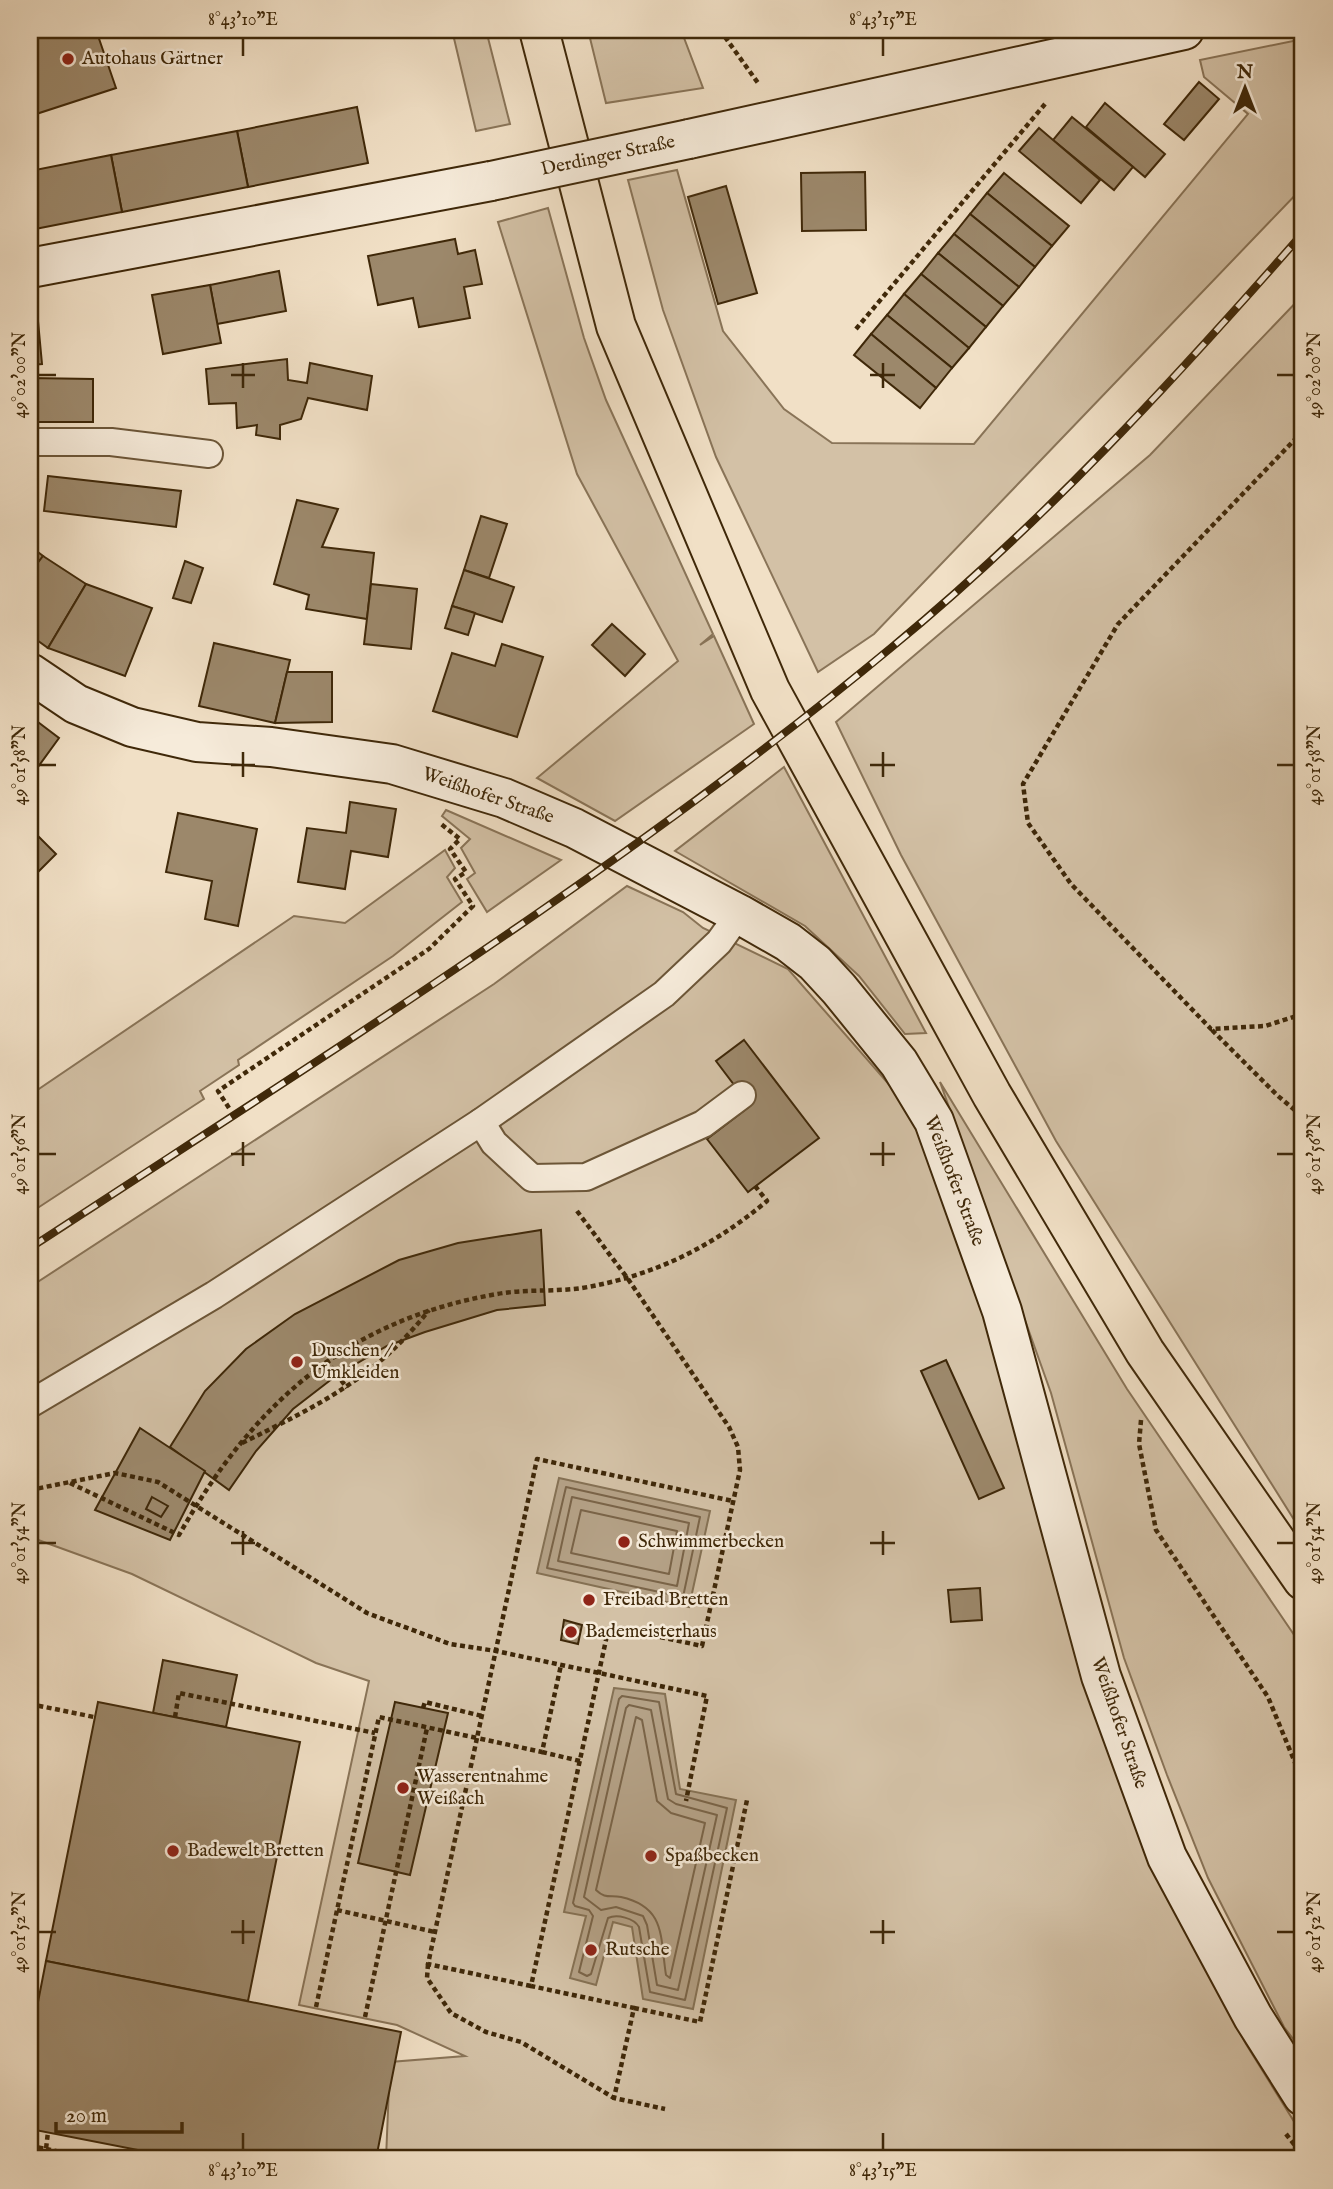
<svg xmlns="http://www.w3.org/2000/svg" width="1333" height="2189" font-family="'IM FELL English',serif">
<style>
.green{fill:#d3c1a6;stroke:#897458;stroke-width:2}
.water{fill:#b4a186;stroke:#857154;stroke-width:2}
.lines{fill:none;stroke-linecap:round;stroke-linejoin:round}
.shore{stroke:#7a6448;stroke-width:2}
.building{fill:#9c886b;stroke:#3f2809;stroke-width:2}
.lane-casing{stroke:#6c5638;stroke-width:30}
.secondary-casing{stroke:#3f2809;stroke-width:42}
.primary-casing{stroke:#3f2809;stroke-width:42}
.path{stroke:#3f2809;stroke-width:4.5;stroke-dasharray:5 3.5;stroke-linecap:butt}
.lane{stroke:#f6ebda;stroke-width:26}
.secondary{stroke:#f6ebda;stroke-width:38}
.primary{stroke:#f1e0c6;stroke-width:38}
.rail-casing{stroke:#3f2809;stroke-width:8}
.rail{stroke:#f6ebda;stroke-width:5;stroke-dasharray:16;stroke-linecap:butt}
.secondary-bridge-casing{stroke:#3f2809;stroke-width:42;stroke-linecap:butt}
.secondary-bridge{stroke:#f6ebda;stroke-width:38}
.ticks{fill:none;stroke:#3f2809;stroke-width:2.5}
.poi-dot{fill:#8f2418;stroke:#f6ebda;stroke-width:2.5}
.labels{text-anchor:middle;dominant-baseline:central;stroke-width:5;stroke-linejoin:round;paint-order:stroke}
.poi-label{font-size:19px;fill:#3f2809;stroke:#f6ebda;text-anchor:start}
.street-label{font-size:19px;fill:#3f2809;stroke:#f6ebda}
.neatline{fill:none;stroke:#3f2809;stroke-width:2.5}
.ticks-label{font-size:18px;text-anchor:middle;fill:#3f2809}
</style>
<rect width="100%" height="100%" fill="#f1e0c6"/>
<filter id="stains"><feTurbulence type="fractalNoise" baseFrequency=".00286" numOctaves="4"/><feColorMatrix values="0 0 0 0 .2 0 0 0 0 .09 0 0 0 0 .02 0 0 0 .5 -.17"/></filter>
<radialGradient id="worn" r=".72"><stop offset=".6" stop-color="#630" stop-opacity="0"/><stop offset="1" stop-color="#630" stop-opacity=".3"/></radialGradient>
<g class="green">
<polygon points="452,30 486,30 510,124 476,131"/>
<polygon points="588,30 681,30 703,88 606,103"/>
<polygon points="1303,39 1303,187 874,634 818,672 716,457 663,310 628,180 677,170 723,331 784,409 832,443 974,444 1248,114 1204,77 1200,60"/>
<polygon points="548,208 584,338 606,400 713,634 700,645 714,636 754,724 615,821 537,778 678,661 577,474 498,222"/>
<polygon points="1303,295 1303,1534 1056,1141 901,855 836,722 1150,455"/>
<polygon points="784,767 926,1033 905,1034 859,976 805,926 675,851"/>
<polygon points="446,810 561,860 487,912 467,879 475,873 461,848 470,839 442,816"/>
<polygon points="445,850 455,868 447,877 462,902 393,956 238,1060 239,1065 200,1091 204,1099 30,1213 30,1095 294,916 345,923"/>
<polygon points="627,886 683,912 703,928 788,969 921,1121 1174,1906 1246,2044 1303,2136 1303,2159 386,2159 390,2062 465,2056 397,2025 299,2005 369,1681 316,1663 132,1574 30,1537 30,1287 494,984"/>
<polygon points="940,1082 1127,1389 1303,1648 1303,2052 1284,2027 1208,1878 1167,1775 1124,1658 1051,1393"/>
</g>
<g class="water">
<polygon points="559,1478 710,1511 689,1607 537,1573"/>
<polygon points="614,1688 665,1694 680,1789 736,1800 693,2009 643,1999 632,1927 613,1922 596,1985 570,1978 586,1916 564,1912"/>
</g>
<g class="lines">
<g class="shore">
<polygon points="566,1487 700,1517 683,1597 547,1568"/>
<polygon points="572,1497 689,1523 677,1586 558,1561"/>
<polygon points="581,1510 677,1531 669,1574 571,1553"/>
<path d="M 622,1696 L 659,1702 L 676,1794 L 727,1808 L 685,2000 L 650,1992 L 639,1927 C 634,1918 617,1914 608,1918 L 591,1974 L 587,1976 L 579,1972 L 593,1916 L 589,1910 L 575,1906 L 573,1903 L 619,1699 Z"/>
<polygon points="629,1705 651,1710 668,1799 676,1804 717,1815 678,1990 657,1985 647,1925 643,1916 616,1907 601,1910 584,1897 626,1708"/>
<path d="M 636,1717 L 642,1720 L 657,1801 L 671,1813 L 705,1823 L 670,1978 L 666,1975 C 660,1937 666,1907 621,1897 C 610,1895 605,1899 596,1890 Z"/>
</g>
</g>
<g class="building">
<polygon points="30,30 96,30 116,88 30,116"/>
<polygon points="1199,82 1219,99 1184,140 1164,124"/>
<polygon points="1105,103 1165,154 1145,177 1086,127"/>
<polygon points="357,107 368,163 248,187 237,131"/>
<polygon points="1072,117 1133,167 1114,190 1053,140"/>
<polygon points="1039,128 1100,180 1081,203 1019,151"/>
<polygon points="237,131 248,187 122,212 111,155"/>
<polygon points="111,155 122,212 30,230 30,171"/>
<polygon points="865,172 866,230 802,231 801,173"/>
<polygon points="1004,173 1069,226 1052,246 987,193"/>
<polygon points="726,186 757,293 718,304 688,197"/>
<polygon points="987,193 1052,246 1035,267 970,214"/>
<polygon points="970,214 1035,267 1019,287 954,234"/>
<polygon points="954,234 1019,287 1003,306 938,253"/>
<polygon points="455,239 458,254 475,250 482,284 464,287 470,318 419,327 413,298 378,305 368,256"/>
<polygon points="938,253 1003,306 986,327 921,274"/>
<polygon points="279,271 286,311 217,324 210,285"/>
<polygon points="921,274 986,327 969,348 904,294"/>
<polygon points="210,285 221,343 163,354 152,295"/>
<polygon points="904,294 969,348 952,368 887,315"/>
<polygon points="887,315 952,368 936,388 871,334"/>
<polygon points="38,321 42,364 30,365 30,322"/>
<polygon points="871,334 936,388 920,408 854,355"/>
<polygon points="287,359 288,380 307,383 310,363 372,376 367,410 308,398 301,419 280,425 280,439 256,435 257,425 237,428 236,403 209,404 206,369"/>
<polygon points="30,378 93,379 93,422 30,422"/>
<polygon points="48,476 181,491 176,527 44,511"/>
<polygon points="297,500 338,509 322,547 374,553 367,619 306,609 309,595 274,584"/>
<polygon points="481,516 507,524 489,578 464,570"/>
<polygon points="30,546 43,556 30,573"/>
<polygon points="43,556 86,584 48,648 30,635 30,573"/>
<polygon points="185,561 203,568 191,603 173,598"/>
<polygon points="464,570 514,587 502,622 452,606"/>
<polygon points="86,584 152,608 125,676 48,648"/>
<polygon points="371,584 417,589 411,649 364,644"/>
<polygon points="452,606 475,613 468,635 445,628"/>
<polygon points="612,624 645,654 625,676 592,645"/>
<polygon points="214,643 290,660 275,723 199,706"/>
<polygon points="502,644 543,657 517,737 433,711 452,653 495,666"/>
<polygon points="287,672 332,672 332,722 275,723"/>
<polygon points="30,716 59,738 30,778"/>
<polygon points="350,802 396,809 388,857 351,851 345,889 298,882 307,828 346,833"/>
<polygon points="178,813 257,829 238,926 205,919 212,881 166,872"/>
<polygon points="30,828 56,854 30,880"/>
<polygon points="744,1040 819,1138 748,1192 707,1139 750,1106 716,1061"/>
<polygon points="541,1230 545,1305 497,1310 425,1332 387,1346 337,1375 293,1409 256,1451 229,1490 170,1447 205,1391 246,1349 295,1314 399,1260 458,1243"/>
<polygon points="946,1360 1004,1488 979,1499 921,1371"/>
<polygon points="140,1428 205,1471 170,1540 95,1510"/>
<polygon points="152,1497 168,1506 161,1517 146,1509"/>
<polygon points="980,1588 982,1620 951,1622 948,1590"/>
<polygon points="564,1620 582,1625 578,1644 561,1640"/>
<polygon points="163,1660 237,1675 226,1727 153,1713"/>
<polygon points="98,1702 300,1742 248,2001 46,1961"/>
<polygon points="395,1702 448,1713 410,1875 358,1863"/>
<polygon points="46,1961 401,2032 376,2159 184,2159 30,2129 30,2043"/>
</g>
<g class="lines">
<g class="lane-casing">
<g id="lane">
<polyline points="30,442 111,442 209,454"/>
<polyline points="481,1122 494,1143 532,1178 586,1177 703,1124 742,1095"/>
<polyline points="30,1404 214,1295 481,1122 664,994 719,942 739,914"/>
</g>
</g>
<g class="secondary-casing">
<g id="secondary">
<polyline points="689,139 1184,30"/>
<polyline points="30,268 491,181"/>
<polyline points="30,673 76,704 132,727 197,742 271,747 392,764 504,798 574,828 739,914 788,942 815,963 839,989 899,1063 934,1121 1002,1311 1101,1676 1167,1857 1253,2017 1303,2096"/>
</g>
</g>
<g class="primary-casing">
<polyline id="primary" points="539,30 616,326 770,690 992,1095 1145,1352 1303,1580"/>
</g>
<g class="path">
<polyline points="720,30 758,83"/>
<polyline points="856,329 1045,104"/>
<polyline points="1303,431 1118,624 1023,784 1028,823 1071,884 1211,1029 1265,1026 1303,1014"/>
<polyline points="1212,1030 1278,1096 1303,1117"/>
<polyline points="229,1108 218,1091 429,949 473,906 455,879 466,872 450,849 460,839 441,824"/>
<polyline points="577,1211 628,1279 729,1427 738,1447 740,1470 702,1646 609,1626 531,1986 634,2008 614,2098 665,2109"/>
<polyline points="326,1360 347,1388"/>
<polyline points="1141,1420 1139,1444 1156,1530 1268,1697 1303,1782"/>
<path d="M 242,1443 C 317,1406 376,1378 429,1310"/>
<path d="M 70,1483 L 179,1535 C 253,1404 346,1320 497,1294 C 525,1289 554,1292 582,1288 C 654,1276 712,1247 767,1201 L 755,1186"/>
<polyline points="30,1490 115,1473 158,1482 367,1613 450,1644 496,1651 707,1696 686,1801"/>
<polyline points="30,1704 94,1717"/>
<polyline points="423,1708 425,1702 482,1716"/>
<polyline points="175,1717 179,1693 375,1733"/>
<polyline points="542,1752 580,1761"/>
<polyline points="337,1910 435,1932"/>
<polyline points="428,1964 427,1978 451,2013 486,2032 521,2042 614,2098"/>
<polyline points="531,1986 428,1964 477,1738 542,1752 561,1665"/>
<polyline points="316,2007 379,1717 477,1738 537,1459 733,1501"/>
<polyline points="634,2008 700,2022 747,1800"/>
<polyline points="365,2017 427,1728"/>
<polyline points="1286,2134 1303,2156"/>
<polyline points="30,2146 46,2149 48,2132"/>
<polyline points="46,2149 96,2159"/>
</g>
<use href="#lane" class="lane"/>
<use href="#secondary" class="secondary"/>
<use href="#primary" class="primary"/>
<g class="rail-casing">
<path id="rail" d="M 30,1248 C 323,1056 622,871 892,647 C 1042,524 1175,379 1303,233"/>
</g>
<use href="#rail" class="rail"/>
<g class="secondary-bridge-casing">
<polyline id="secondary-bridge" points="491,181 689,139"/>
</g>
<use href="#secondary-bridge" class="secondary-bridge"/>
</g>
<path class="ticks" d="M 243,38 L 243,56M 883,38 L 883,56M 243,363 L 243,388M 883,363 L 883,388M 38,375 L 56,375M 231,375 L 255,375M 870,375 L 895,375M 1277,375 L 1294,375M 243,752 L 243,777M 883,752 L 883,777M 38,765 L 56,765M 231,765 L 255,765M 870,765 L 895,765M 1277,765 L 1294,765M 243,1142 L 243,1166M 883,1142 L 883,1166M 38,1154 L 56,1154M 231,1154 L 255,1154M 870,1154 L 895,1154M 1277,1154 L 1294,1154M 243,1531 L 243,1555M 883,1531 L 883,1555M 38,1543 L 56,1543M 231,1543 L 255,1543M 870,1543 L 895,1543M 1277,1543 L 1294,1543M 243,1920 L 243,1944M 883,1920 L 883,1944M 38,1932 L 56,1932M 231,1932 L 255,1932M 870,1932 L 895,1932M 1277,1932 L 1294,1932M 243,2133 L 243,2150M 883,2133 L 883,2150"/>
<g class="poi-dot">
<circle cx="68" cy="59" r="7"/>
<circle cx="297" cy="1362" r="7"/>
<circle cx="624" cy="1542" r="7"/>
<circle cx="589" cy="1600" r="7"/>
<circle cx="571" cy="1632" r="7"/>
<circle cx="403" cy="1788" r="7"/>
<circle cx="173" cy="1851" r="7"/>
<circle cx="651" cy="1856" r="7"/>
<circle cx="591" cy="1950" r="7"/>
</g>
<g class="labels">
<g class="poi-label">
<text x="82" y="59">Autohaus Gärtner</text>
<text x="311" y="1351">Duschen /<tspan x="311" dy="22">Umkleiden</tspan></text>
<text x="638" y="1542">Schwimmerbecken</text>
<text x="603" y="1600">Freibad Bretten</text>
<text x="585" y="1632">Bademeisterhaus</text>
<text x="417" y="1777">Wasserentnahme<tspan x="417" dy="22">Weißach</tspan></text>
<text x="187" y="1851">Badewelt Bretten</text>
<text x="665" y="1856">Spaßbecken</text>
<text x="605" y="1950">Rutsche</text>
</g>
<g class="street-label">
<text transform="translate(608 156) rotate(-12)">Derdinger Straße</text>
<text transform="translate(488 796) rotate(19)">Weißhofer Straße</text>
<text transform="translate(954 1181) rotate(69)">Weißhofer Straße</text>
<text transform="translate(1119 1723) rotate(71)">Weißhofer Straße</text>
</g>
</g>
<rect width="1333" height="2189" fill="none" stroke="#f1e0c6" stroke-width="77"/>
<g transform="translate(1245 88)" stroke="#f6ebda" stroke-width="5" paint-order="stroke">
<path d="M0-5L12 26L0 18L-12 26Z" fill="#3f2809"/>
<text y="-10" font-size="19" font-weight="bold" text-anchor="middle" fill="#3f2809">N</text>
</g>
<path d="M56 2122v10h126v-10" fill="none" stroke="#3f2809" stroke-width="3.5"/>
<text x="66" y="2122" font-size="21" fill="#3f2809" stroke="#f6ebda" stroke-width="5" paint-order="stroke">20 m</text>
<rect x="38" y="38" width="1256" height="2112" class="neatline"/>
<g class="ticks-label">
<text x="243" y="25">8°43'10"E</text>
<text x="883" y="25">8°43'15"E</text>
<text transform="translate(19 375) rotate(-90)" y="6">49°02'00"N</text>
<text transform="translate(1314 375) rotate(-90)" y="6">49°02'00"N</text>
<text transform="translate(19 765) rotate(-90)" y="6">49°01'58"N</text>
<text transform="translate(1314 765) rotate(-90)" y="6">49°01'58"N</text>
<text transform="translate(19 1154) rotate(-90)" y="6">49°01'56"N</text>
<text transform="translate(1314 1154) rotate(-90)" y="6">49°01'56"N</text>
<text transform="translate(19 1543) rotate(-90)" y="6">49°01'54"N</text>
<text transform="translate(1314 1543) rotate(-90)" y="6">49°01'54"N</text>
<text transform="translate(19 1932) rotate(-90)" y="6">49°01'52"N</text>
<text transform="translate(1314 1932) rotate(-90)" y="6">49°01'52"N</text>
<text x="243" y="2176">8°43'10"E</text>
<text x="883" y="2176">8°43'15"E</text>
</g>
<rect width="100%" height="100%" filter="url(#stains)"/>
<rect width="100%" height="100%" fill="url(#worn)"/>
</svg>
